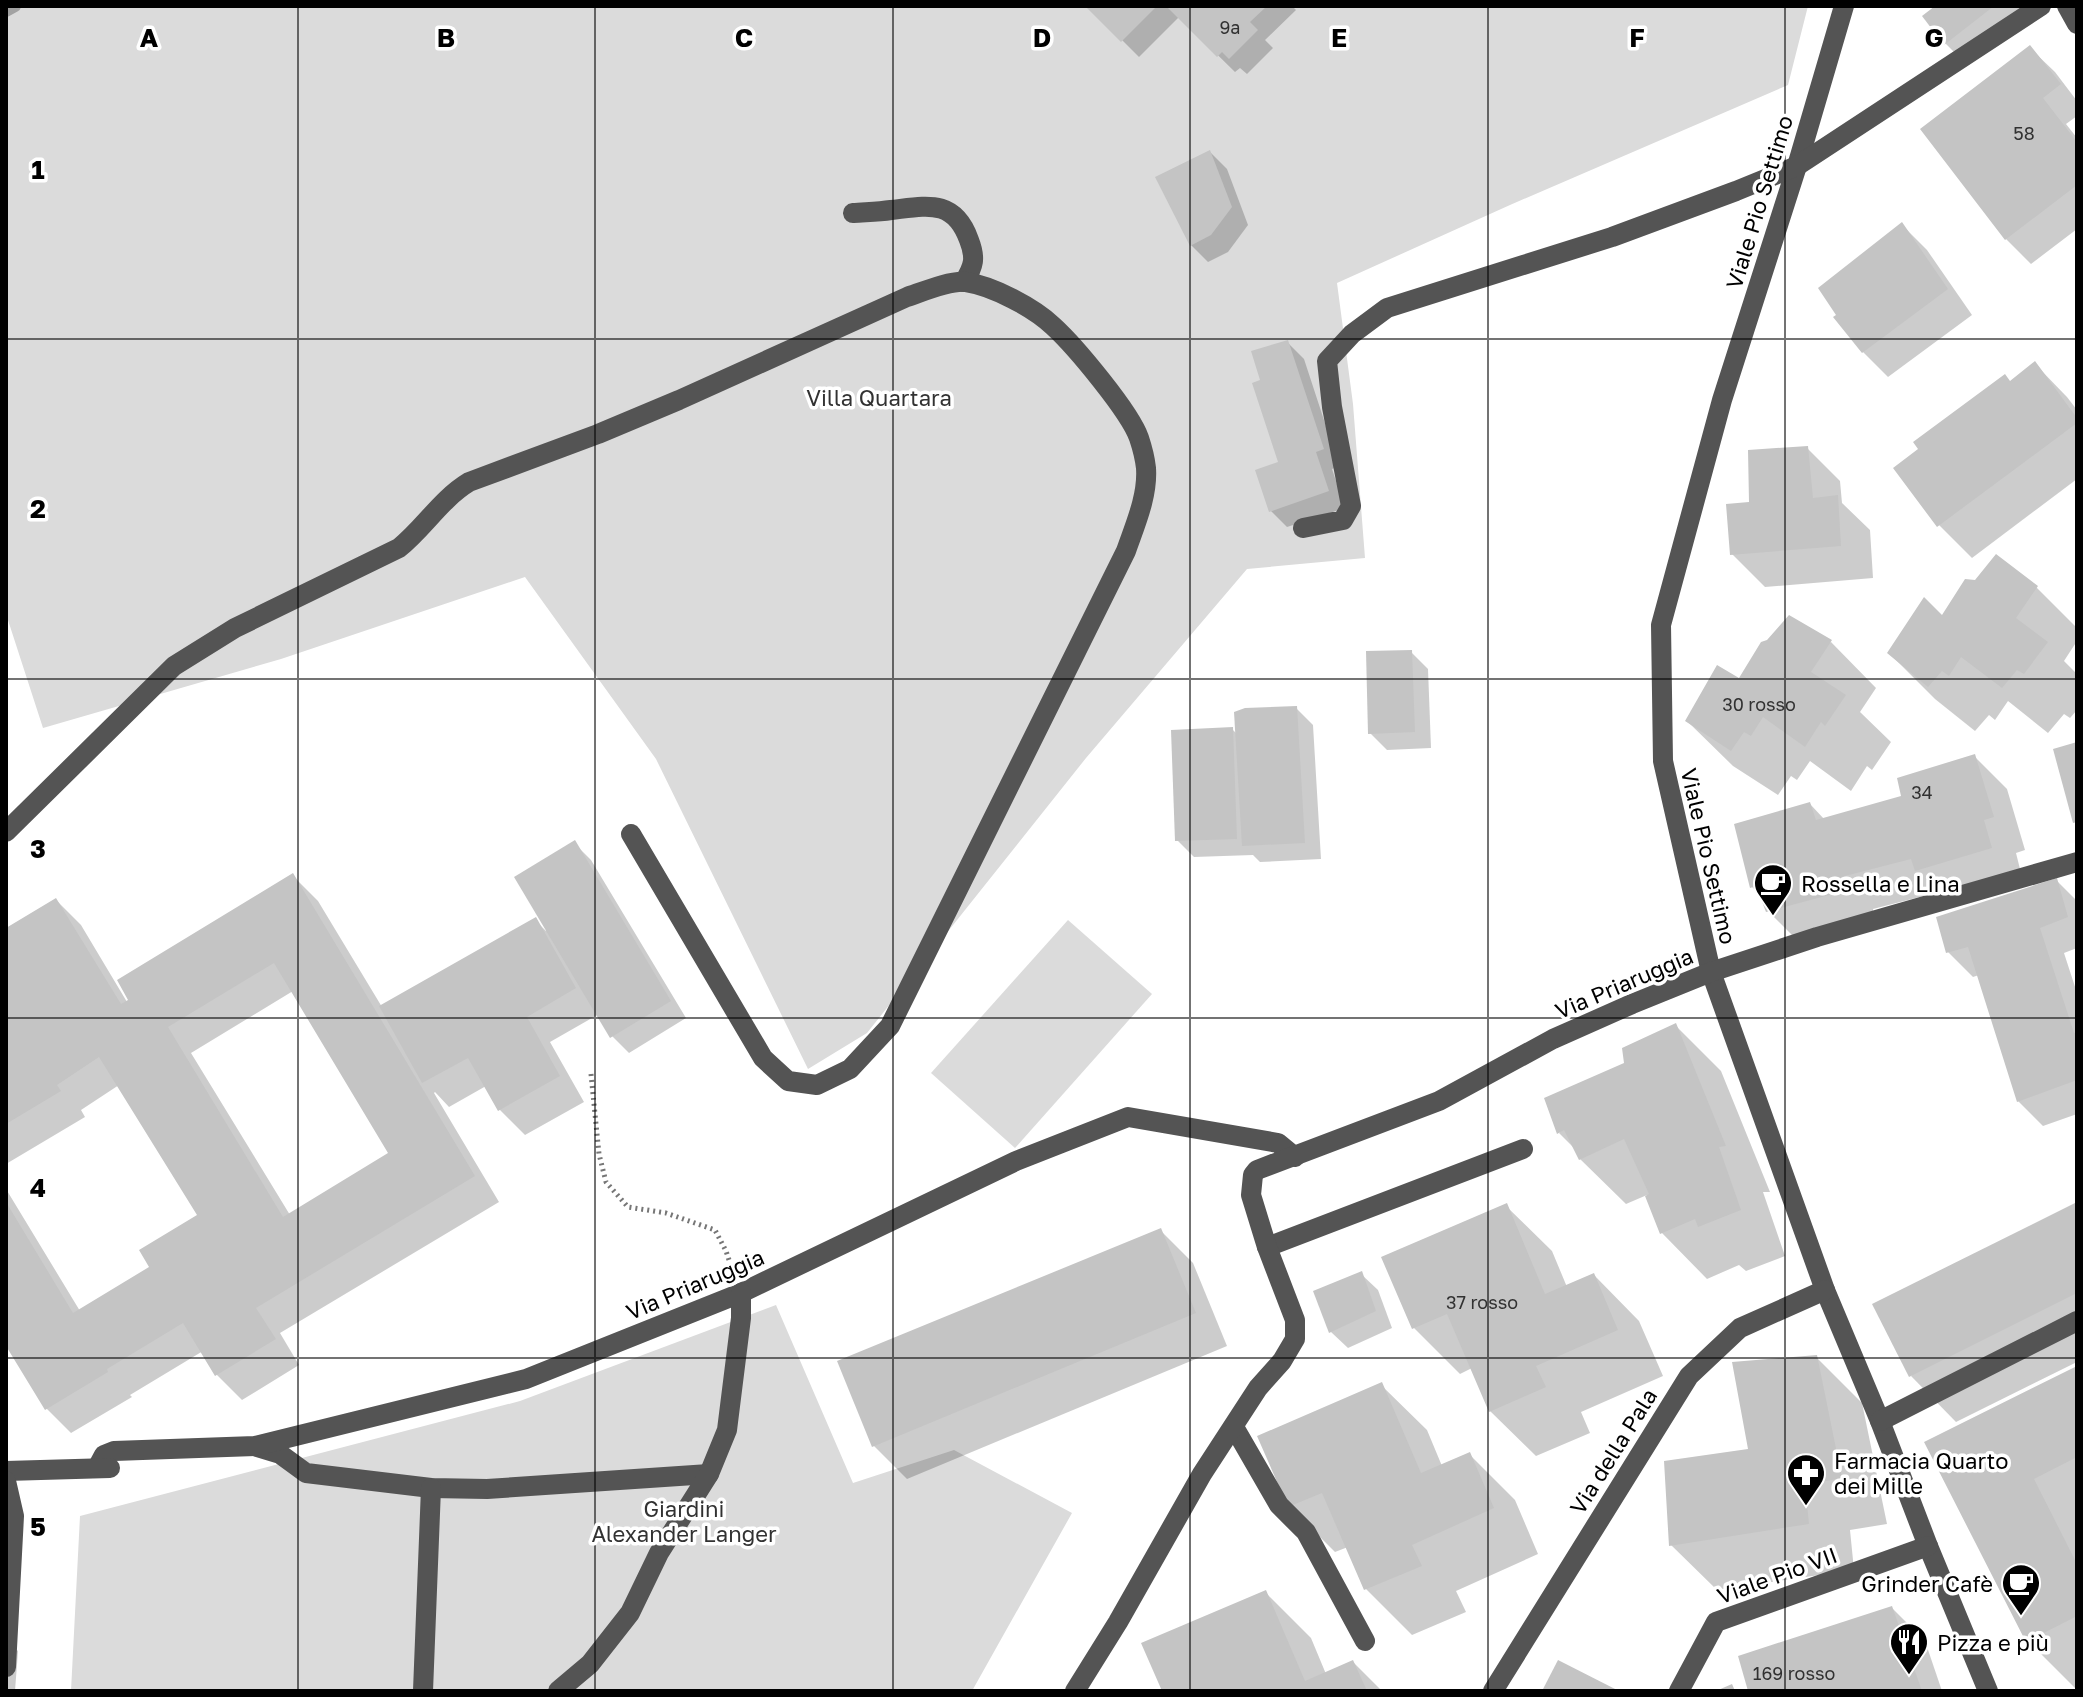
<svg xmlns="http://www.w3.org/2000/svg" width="2083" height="1697" font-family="'Golos Text',sans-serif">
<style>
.green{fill:#dbdbdb}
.shadow{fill:#0003;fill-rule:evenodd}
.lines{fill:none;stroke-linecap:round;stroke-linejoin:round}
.stream{stroke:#a2a2a2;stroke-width:12}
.building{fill:#c4c4c4;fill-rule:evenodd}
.path{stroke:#767676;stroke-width:5;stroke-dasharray:2 4;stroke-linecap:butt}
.minor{stroke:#545454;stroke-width:20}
.grid{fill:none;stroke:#000;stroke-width:2;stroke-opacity:0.55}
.labels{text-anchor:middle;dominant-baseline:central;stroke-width:7;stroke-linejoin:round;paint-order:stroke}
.number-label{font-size:18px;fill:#313131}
.street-label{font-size:22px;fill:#000;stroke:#fff}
.park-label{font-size:22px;fill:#323232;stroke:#fff}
.poi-label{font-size:22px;fill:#000;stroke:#fff;text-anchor:start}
.grid-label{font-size:26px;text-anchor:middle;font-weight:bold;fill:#000;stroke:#fff;stroke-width:7;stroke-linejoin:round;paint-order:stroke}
</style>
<rect width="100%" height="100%" fill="#fff"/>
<g class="green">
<polygon points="6,6 1808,6 1788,85 1510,205 1337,283 1353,404 1365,558 1247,569 1086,758 867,1033 808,1069 656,759 525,577 281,659 43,728 6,614"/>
<polygon points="1068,920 1152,994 1015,1148 931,1073"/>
<polygon points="776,1305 853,1483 954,1450 1072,1513 972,1691 71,1691 80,1516 520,1401"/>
</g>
<g class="shadow">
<polygon points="1088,6 1292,6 1296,10 1265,40 1273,48 1247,74 1240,68 1235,72 1179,17 1139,57"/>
<polygon points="1939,6 2030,6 1962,60 1945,43"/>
<polygon points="2030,48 2055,72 2077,101 2077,116 2066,124 2077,138 2077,229 2031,264 2006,239"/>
<polygon points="1210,152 1227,169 1248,225 1228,252 1208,262 1191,245"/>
<polygon points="1902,225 1927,250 1972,315 1888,377 1863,352"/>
<polygon points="1287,342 1304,359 1339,466 1332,469 1345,508 1287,527 1270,510 1280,463"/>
<polygon points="2035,364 2067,397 2077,410 2077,479 1972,558 1939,525 2011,383"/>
<polygon points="1807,448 1840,481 1842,503 1870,530 1873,578 1765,587 1732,554 1752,504"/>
<polygon points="1996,557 2037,588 2077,628 2077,641 2064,661 2077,674 2077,710 2070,718 2064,714 2048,733 2008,701 1995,720 1989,715 1975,731 1935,699 1889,653 1942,618 1976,582"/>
<polygon points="1831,642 1876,688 1860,712 1891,742 1872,770 1867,766 1851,791 1810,761 1797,780 1791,776 1778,795 1733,766 1687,721 1740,681"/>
<polygon points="1411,652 1428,669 1431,748 1387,750 1370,733"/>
<polygon points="1296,708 1313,725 1321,859 1260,862 1253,855 1194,857 1177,840 1232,729 1237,734"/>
<polygon points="1974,756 2007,789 2025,850 2016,853 2023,881 1939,892 1873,909 1875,924 1800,943 1767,910 1763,897 1752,887 1810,804 1825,820 1904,798"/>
<path d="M 574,843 L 591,860 L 686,1018 L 629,1053 L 612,1036 L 599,1014 L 550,1042 L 584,1102 L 525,1135 L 500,1110 L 486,1086 L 449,1107 L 435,1092 L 434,1093 L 499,1202 L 280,1333 L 299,1365 L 242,1400 L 217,1375 L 203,1351 L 130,1395 L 132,1397 L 71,1433 L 46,1408 L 6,1342 L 6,1189 L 80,1311 L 152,1268 L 200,1215 L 119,1085 L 81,1110 L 85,1117 L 6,1164 L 6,930 L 56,900 L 81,925 L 130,1007 L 293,876 L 318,901 L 382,1007 L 535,920 L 546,931 ZM 293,991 L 391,1154 L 290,1215 L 191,1053 Z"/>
<polygon points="2056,880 2077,901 2077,948 2064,953 2077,993 2077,1114 2043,1126 2018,1101 1979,975 1973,977 1948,952"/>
<polygon points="1675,1025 1721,1071 1770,1192 1763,1192 1785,1256 1746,1271 1739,1265 1707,1279 1662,1233 1647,1195 1626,1204 1580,1159 1576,1150 1559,1133 1627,1064"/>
<polygon points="2077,1204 2077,1362 1956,1422 1911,1376"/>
<polygon points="1506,1206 1552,1251 1567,1287 1594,1275 1639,1321 1663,1376 1581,1412 1590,1433 1536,1456 1490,1411 1472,1368 1460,1374 1414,1328"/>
<polygon points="1160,1230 1193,1263 1227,1346 907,1479 874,1446 839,1363"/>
<polygon points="1361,1274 1378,1290 1392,1328 1348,1348 1331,1332"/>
<polygon points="1816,1357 1862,1403 1887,1524 1850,1530 1854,1570 1717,1590 1671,1545 1750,1451"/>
<polygon points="2077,1368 2077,1690 2028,1641 1927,1443"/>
<polygon points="1381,1385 1427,1430 1442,1466 1469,1454 1515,1500 1538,1554 1456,1591 1466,1612 1412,1635 1366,1589 1348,1547 1335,1552 1289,1506"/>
<polygon points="1265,1592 1311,1638 1326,1674 1353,1662 1382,1691 1164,1691"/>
<polygon points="1892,1608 1925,1641 1942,1691 1750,1691"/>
<polygon points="6,1640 18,1651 15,1691 6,1691"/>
</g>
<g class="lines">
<polyline class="stream" points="6,11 15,6"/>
</g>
<g class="building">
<polygon points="1085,6 1157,6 1121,42"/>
<polygon points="1166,6 1267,6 1250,22 1258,30 1229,59 1222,52 1217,57"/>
<polygon points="1935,6 1994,6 1944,45 1922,16"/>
<polygon points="2030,45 2061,84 2043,98 2077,142 2077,185 2005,240 1920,129"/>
<polygon points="1210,150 1232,207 1211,235 1190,246 1155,177"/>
<polygon points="1902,222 1948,289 1862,353 1833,317 1836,315 1818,288"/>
<polygon points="1288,340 1324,449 1316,452 1329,491 1269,512 1255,470 1278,462 1252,383 1260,380 1251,351"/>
<polygon points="2035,361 2077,418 2077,423 1937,527 1893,468 1918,449 1913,442 2005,374 2010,381"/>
<polygon points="1808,446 1813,498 1838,495 1841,546 1730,555 1726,504 1749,502 1748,450"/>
<polygon points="1996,554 2038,586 2016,618 2048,642 2024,674 2017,670 2002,688 1961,657 1949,676 1942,671 1928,687 1887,653 1924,597 1942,615 1965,579 1975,580"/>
<polygon points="1789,615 1832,640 1811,672 1846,695 1825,726 1821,722 1805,747 1763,717 1751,736 1744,732 1731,751 1685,721 1717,665 1739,678 1761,642 1767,640"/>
<polygon points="1412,650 1415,732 1368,734 1366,651"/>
<polygon points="1297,706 1305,843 1242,846 1234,712 1245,708"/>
<polygon points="1233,727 1237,839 1175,841 1171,730"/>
<polygon points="2077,742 2077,822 2073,823 2053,749"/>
<polygon points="1975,754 1994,817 1984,820 1992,848 1915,871 1911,859 1841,877 1844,891 1766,912 1756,886 1750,888 1734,824 1810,802 1816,820 1901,796 1897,778"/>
<polygon points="575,840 671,1001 610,1038 514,877"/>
<path d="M 293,873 L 475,1176 L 256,1308 L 276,1339 L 215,1376 L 183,1323 L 107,1369 L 108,1372 L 45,1410 L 6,1346 L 6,1202 L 73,1313 L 149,1267 L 139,1250 L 197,1215 L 99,1057 L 57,1085 L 61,1091 L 6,1124 L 6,928 L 56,898 L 121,1004 L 128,1000 L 117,980 ZM 274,963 L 388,1153 L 283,1217 L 168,1027 Z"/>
<polygon points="2057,878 2068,917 2040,928 2074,1033 2077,1032 2077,1080 2017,1102 1968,947 1946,953 1936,917"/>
<polygon points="536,917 576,988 527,1017 560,1076 498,1111 468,1058 422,1083 379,1006"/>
<polygon points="1676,1023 1726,1146 1719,1147 1741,1210 1698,1227 1695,1219 1660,1234 1645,1196 1649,1194 1624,1139 1579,1160 1564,1130 1557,1134 1544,1098 1624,1063 1622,1048"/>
<polygon points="2077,1202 2077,1293 1909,1377 1872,1304"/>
<polygon points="1507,1203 1545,1294 1594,1273 1618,1330 1536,1366 1546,1387 1489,1412 1447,1314 1412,1329 1381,1257"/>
<polygon points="1161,1228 1196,1313 872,1447 837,1361"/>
<polygon points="1362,1271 1376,1311 1329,1333 1313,1291"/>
<polygon points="1817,1355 1842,1478 1805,1485 1809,1524 1669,1546 1664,1461 1748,1449 1732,1362"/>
<polygon points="2077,1366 2077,1457 2034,1479 2077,1564 2077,1616 2026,1642 1924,1442"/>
<polygon points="1382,1382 1421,1473 1470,1452 1494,1508 1412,1545 1422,1566 1364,1590 1322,1493 1288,1507 1257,1436"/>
<polygon points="1266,1590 1305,1681 1353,1660 1367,1691 1162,1691 1141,1643"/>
<polygon points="1892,1606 1922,1691 1748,1691 1738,1656"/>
<polygon points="1558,1660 1619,1691 1542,1691"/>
<polygon points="1732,1684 1735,1691 1716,1691"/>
</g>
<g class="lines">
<polyline class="path" points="591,1074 599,1154 606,1182 628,1207 666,1213 715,1230 726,1251 731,1266"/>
<g class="minor">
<polyline points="1844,6 1797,166 1722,400 1661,625 1663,761 1711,972 1825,1290 1880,1421 1928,1546 1988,1691"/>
<polyline points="2067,6 2077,24"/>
<path d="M 853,213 C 865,212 878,212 891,210 C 926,206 954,198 969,240 C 976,258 974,266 964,282"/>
<polyline points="1303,528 1343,520 1351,506 1332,407 1327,361 1352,334 1387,308 1612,237 1736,191 1797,166 2041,6"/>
<path d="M 6,832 L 174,666 L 235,628 L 399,548 C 424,528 441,499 469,482 L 598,434 L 679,400 L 907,297 C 922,292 950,280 966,282 C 993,286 1034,308 1053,326 C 1075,346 1130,412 1139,438 C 1142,447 1145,459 1146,468 C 1148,496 1135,525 1126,551 L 890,1026 L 850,1069 L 817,1085 L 788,1081 L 763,1058 L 631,834"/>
<polyline points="1267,1247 1523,1149"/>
<polyline points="1880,1421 2077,1321"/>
<polyline points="1234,1427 1279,1505 1306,1532 1365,1641"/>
<polyline points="257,1447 280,1454 306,1473 431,1488 487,1489 709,1474"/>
<polyline points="97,1468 104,1455 114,1451 255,1446 526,1379 741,1293 1016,1161 1128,1117 1278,1143 1295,1157"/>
<polyline points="6,1471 110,1468"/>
<polyline points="6,1481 14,1516 6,1667"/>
<polyline points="423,1691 431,1488"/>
<polyline points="558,1691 590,1664 630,1613 659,1553 709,1474 727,1430 741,1318 741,1293"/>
<polyline points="1075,1691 1118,1622 1202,1474 1258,1388 1282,1361 1295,1339 1295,1320 1267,1247 1251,1195 1253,1175 1257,1170 1439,1101 1553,1039 1632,1004 1711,972 1817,937 2077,862"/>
<polyline points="1493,1691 1689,1376 1740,1328 1825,1290"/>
<polyline points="1679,1691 1716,1622 1928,1546"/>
</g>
</g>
<path class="grid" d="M 298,6 L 298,1691M 595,6 L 595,1691M 893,6 L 893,1691M 1190,6 L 1190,1691M 1488,6 L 1488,1691M 1785,6 L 1785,1691M 6,339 L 2077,339M 6,679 L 2077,679M 6,1018 L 2077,1018M 6,1358 L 2077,1358"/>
<defs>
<g id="cafe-pin" transform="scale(2)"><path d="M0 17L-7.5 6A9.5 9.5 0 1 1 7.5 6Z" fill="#000" stroke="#fff"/><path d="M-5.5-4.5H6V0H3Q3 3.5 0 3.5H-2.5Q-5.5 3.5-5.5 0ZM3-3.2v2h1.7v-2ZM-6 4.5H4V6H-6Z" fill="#fff"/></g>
<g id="pharmacy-pin" transform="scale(2)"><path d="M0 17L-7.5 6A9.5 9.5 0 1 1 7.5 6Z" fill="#000" stroke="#fff"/><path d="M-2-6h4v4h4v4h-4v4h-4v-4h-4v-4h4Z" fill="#fff"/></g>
<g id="restaurant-pin" transform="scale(2)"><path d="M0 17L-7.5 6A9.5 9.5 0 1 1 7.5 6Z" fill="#000" stroke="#fff"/><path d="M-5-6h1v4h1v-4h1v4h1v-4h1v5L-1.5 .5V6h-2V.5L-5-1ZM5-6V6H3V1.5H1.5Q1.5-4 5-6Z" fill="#fff"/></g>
</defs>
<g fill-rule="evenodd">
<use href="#cafe-pin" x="1773" y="883"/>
<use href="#pharmacy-pin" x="1806" y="1473"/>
<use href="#cafe-pin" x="2021" y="1583"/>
<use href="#restaurant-pin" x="1909" y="1642"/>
</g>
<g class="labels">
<g class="number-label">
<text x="1230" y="27">9a</text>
<text x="2024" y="133">58</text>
<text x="1759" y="704">30 rosso</text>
<text x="1922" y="792">34</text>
<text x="1482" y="1302">37 rosso</text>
<text x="1794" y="1673">169 rosso</text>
</g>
<g class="street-label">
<text transform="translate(1759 202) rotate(-73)">Viale Pio Settimo</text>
<text transform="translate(1709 856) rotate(77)">Viale Pio Settimo</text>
<text transform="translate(1624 983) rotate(-23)">Via Priaruggia</text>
<text transform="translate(695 1284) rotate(-23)">Via Priaruggia</text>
<text transform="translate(1613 1451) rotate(-58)">Via della Pala</text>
<text transform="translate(1777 1575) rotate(-20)">Viale Pio VII</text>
</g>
<g class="park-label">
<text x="879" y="397">Villa Quartara</text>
<text x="684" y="1508">Giardini<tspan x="684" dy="25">Alexander Langer</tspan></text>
</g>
<g class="poi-label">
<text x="1801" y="883">Rossella e Lina</text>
<text x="1834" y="1460">Farmacia Quarto<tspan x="1834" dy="25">dei Mille</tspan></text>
<text x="1993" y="1583" text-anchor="end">Grinder Cafè</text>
<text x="1937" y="1642">Pizza e più</text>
</g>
</g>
<g class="grid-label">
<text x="149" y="47">A</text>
<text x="446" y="47">B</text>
<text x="744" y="47">C</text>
<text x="1042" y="47">D</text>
<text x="1339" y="47">E</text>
<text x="1637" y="47">F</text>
<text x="1934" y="47">G</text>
<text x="38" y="179">1</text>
<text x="38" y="518">2</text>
<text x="38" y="858">3</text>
<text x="38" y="1197">4</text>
<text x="38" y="1536">5</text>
</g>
<rect width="2083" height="1697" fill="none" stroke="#000000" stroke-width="16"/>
</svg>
